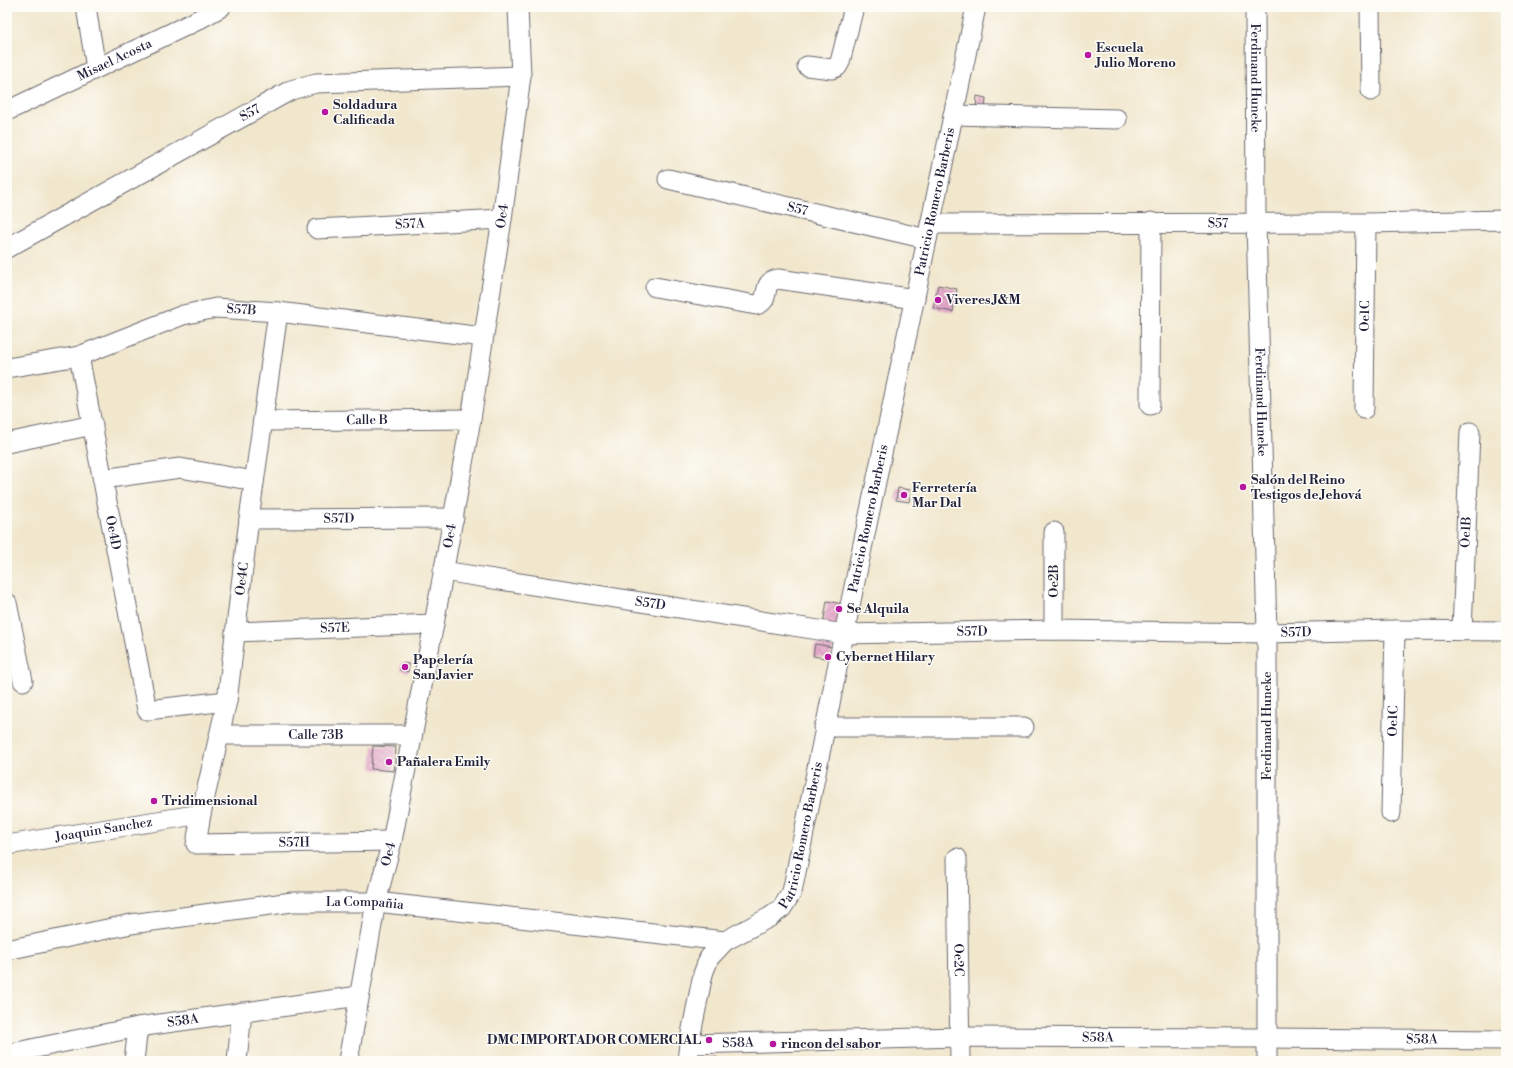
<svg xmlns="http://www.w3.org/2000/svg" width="1513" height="1068" font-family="'Libre Bodoni',serif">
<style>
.building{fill:url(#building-cross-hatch)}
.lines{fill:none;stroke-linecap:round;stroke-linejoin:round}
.minor-casing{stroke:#6a676e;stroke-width:21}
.minor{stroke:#fff;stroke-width:19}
.poi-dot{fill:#b5179e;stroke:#fdfcf7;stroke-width:1.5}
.labels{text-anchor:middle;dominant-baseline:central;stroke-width:3;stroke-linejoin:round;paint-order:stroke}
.poi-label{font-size:13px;font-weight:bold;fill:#22223b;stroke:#fdfcf7;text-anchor:start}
.street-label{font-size:13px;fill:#22223b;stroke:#fdfcf7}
</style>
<defs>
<pattern id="building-cross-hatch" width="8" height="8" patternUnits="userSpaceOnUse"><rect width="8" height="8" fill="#e6aacb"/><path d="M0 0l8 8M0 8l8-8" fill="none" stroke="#c592af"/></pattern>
</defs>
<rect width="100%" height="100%" fill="#fdfcf7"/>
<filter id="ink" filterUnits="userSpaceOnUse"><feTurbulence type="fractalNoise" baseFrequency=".025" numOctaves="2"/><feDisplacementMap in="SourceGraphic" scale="8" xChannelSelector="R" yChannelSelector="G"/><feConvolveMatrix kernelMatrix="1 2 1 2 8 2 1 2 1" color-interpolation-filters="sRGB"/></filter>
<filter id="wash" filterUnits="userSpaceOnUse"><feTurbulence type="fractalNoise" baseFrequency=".012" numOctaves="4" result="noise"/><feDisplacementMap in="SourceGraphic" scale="16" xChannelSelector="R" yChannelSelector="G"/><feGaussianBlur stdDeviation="0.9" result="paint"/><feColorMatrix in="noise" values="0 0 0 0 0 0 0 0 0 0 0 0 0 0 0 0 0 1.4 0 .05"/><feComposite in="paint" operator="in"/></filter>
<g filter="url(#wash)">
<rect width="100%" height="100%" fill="#f1e7cd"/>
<g id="blocks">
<g class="building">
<polygon points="977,96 986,98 985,109 976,108"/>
<polygon points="938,285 957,289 953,312 933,308"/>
<polygon points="898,488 911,490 909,502 896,500"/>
<polygon points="827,601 843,604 839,628 823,625"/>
<polygon points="815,644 833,647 830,659 813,656"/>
<polygon points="401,663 409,664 408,672 400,670"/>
<polygon points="373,746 396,747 394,771 371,769"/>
<rect x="708" y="1057" width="8" height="4"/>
</g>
</g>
</g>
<g filter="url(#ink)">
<use href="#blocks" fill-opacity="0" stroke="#6a676e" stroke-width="1"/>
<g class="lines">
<g class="minor-casing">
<g id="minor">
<polyline points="86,7 96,68"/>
<path id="s1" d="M 1255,7 L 1256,222 L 1267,633 L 1267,1061"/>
<polyline points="1370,7 1371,91"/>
<polyline points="807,66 832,69 837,67 840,62 854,7"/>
<path id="s2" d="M 7,111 L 194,22 L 221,7"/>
<polyline points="953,115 1117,119"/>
<path id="s3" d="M 668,179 L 927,239"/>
<path id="s4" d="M 930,224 L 1366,223 L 1506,220"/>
<path id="s5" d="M 317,229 L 502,219"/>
<path id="s6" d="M 7,248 L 291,90 L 316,83 L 521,76"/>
<path d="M 655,287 L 756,305 C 773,301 759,282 778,279 L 915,299"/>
<path id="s7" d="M 278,312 L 249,519 L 227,701 L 201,814 L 196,844 L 392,841"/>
<path id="s8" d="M 79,356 L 147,710 L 227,701"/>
<path id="s9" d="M 7,368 L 79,356 L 183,315 L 216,308 L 278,312 L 483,337"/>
<polyline points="1150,405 1151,222"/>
<path id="s10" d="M 1364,409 L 1366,223"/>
<path id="s11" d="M 263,421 L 471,419"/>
<polyline points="7,443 93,425"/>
<polyline points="103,479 180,468 254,481"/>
<path id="s12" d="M 249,519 L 454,518"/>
<polyline points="1054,532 1054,630"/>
<path id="s13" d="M 443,571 L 844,634 L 1054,630 L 1267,633 L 1395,630 L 1506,631"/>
<polyline points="7,603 23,681"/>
<path id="s14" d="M 1462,631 L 1470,432"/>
<path id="s15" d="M 235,632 L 434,624"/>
<polyline points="824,727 1024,727"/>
<path id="s16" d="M 221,735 L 412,735"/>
<path id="s17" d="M 1391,813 L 1395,630"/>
<path id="s18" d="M 7,845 L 201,814"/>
<path id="s19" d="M 957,858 L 960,1061"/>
<path id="s20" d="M 7,950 L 131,924 L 292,902 L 376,902 L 725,941"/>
<path id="s21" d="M 689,1044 L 959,1037 L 1266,1038 L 1506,1040"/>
<path id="s22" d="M 7,1054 L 138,1027 L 359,996"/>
<polyline points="134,1061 138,1027"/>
<polyline points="237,1061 242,1012"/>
<path id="s23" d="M 348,1061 L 376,902 L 392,841 L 434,624 L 471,419 L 502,219 L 521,76 L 518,7"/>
<path id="s24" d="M 687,1061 L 689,1044 L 703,974 L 709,958 L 725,941 L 770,917 L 782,908 L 792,892 L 844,634 L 976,7"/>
</g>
</g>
<use href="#minor" class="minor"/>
</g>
</g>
<g class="poi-dot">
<circle cx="1088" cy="55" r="4"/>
<circle cx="325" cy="112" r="4"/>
<circle cx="938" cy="300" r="4"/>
<circle cx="1243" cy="487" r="4"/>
<circle cx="904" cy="495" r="4"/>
<circle cx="839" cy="609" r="4"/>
<circle cx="828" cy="657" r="4"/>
<circle cx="405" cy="667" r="4"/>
<circle cx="389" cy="762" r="4"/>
<circle cx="154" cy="801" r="4"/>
<circle cx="709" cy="1040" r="4"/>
<circle cx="773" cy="1044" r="4"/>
</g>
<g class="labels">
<g class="poi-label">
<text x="1096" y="48">Escuela<tspan x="1096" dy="15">Julio Moreno</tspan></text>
<text x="333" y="105">Soldadura<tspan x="333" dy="15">Calificada</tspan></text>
<text x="946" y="300">Viveres J&amp;M</text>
<text x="1251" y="480">Salón del Reino<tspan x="1251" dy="15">Testigos de Jehová</tspan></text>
<text x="912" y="488">Ferretería<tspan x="912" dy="15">Mar Dal</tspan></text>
<text x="847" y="609">Se Alquila</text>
<text x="836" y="657">Cybernet Hilary</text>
<text x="413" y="660">Papelería<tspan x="413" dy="15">San Javier</tspan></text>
<text x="397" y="762">Pañalera Emily</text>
<text x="162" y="801">Tridimensional</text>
<text x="701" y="1040" text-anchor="end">DMC IMPORTADOR COMERCIAL</text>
<text x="781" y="1044">rincon del sabor</text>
</g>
<g class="street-label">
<text stroke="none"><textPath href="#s2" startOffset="119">Misael Acosta</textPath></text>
<text stroke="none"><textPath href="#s1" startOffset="71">Ferdinand Huneke</textPath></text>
<text stroke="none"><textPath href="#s6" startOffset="278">S57</textPath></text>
<text stroke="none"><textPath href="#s24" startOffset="919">Patricio Romero Barberis</textPath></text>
<text stroke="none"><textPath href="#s3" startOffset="133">S57</textPath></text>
<text stroke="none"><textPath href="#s23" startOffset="859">Oe4</textPath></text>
<text stroke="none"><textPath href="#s4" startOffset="288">S57</textPath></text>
<text stroke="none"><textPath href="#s5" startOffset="93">S57A</textPath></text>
<text stroke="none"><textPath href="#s9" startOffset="244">S57B</textPath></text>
<text stroke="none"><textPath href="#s10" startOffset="93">Oe1C</textPath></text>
<text stroke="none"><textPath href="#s1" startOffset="395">Ferdinand Huneke</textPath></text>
<text stroke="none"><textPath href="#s11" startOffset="104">Calle B</textPath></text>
<text stroke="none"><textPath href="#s12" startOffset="90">S57D</textPath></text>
<text stroke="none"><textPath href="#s24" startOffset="595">Patricio Romero Barberis</textPath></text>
<text stroke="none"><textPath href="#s14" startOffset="99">Oe1B</textPath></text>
<text stroke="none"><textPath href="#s8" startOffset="180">Oe4D</textPath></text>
<text stroke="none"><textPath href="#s23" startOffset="535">Oe4</textPath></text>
<text transform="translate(242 579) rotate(-83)">Oe4C</text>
<text transform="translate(1054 581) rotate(-90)">Oe2B</text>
<text stroke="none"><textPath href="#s13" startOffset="210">S57D</textPath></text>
<text stroke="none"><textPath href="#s15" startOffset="100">S57E</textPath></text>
<text stroke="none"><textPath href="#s13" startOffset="534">S57D</textPath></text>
<text stroke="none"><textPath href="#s13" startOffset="858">S57D</textPath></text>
<text stroke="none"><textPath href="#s17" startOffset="92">Oe1C</textPath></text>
<text transform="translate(1267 726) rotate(-90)">Ferdinand Huneke</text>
<text stroke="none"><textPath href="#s16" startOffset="95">Calle 73B</textPath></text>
<text stroke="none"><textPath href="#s18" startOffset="98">Joaquin Sanchez</textPath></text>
<text stroke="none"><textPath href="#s24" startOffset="271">Patricio Romero Barberis</textPath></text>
<text stroke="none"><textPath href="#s7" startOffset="637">S57H</textPath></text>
<text stroke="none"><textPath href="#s23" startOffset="211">Oe4</textPath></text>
<text stroke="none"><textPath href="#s20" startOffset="362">La Compañia</textPath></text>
<text stroke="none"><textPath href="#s19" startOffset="102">Oe2C</textPath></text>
<text stroke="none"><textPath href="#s22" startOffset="179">S58A</textPath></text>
<text stroke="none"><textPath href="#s21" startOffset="409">S58A</textPath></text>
<text stroke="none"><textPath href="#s21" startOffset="733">S58A</textPath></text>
<text stroke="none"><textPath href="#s21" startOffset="49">S58A</textPath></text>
</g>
</g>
<rect width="1513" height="1068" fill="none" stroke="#fdfcf7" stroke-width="24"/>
</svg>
